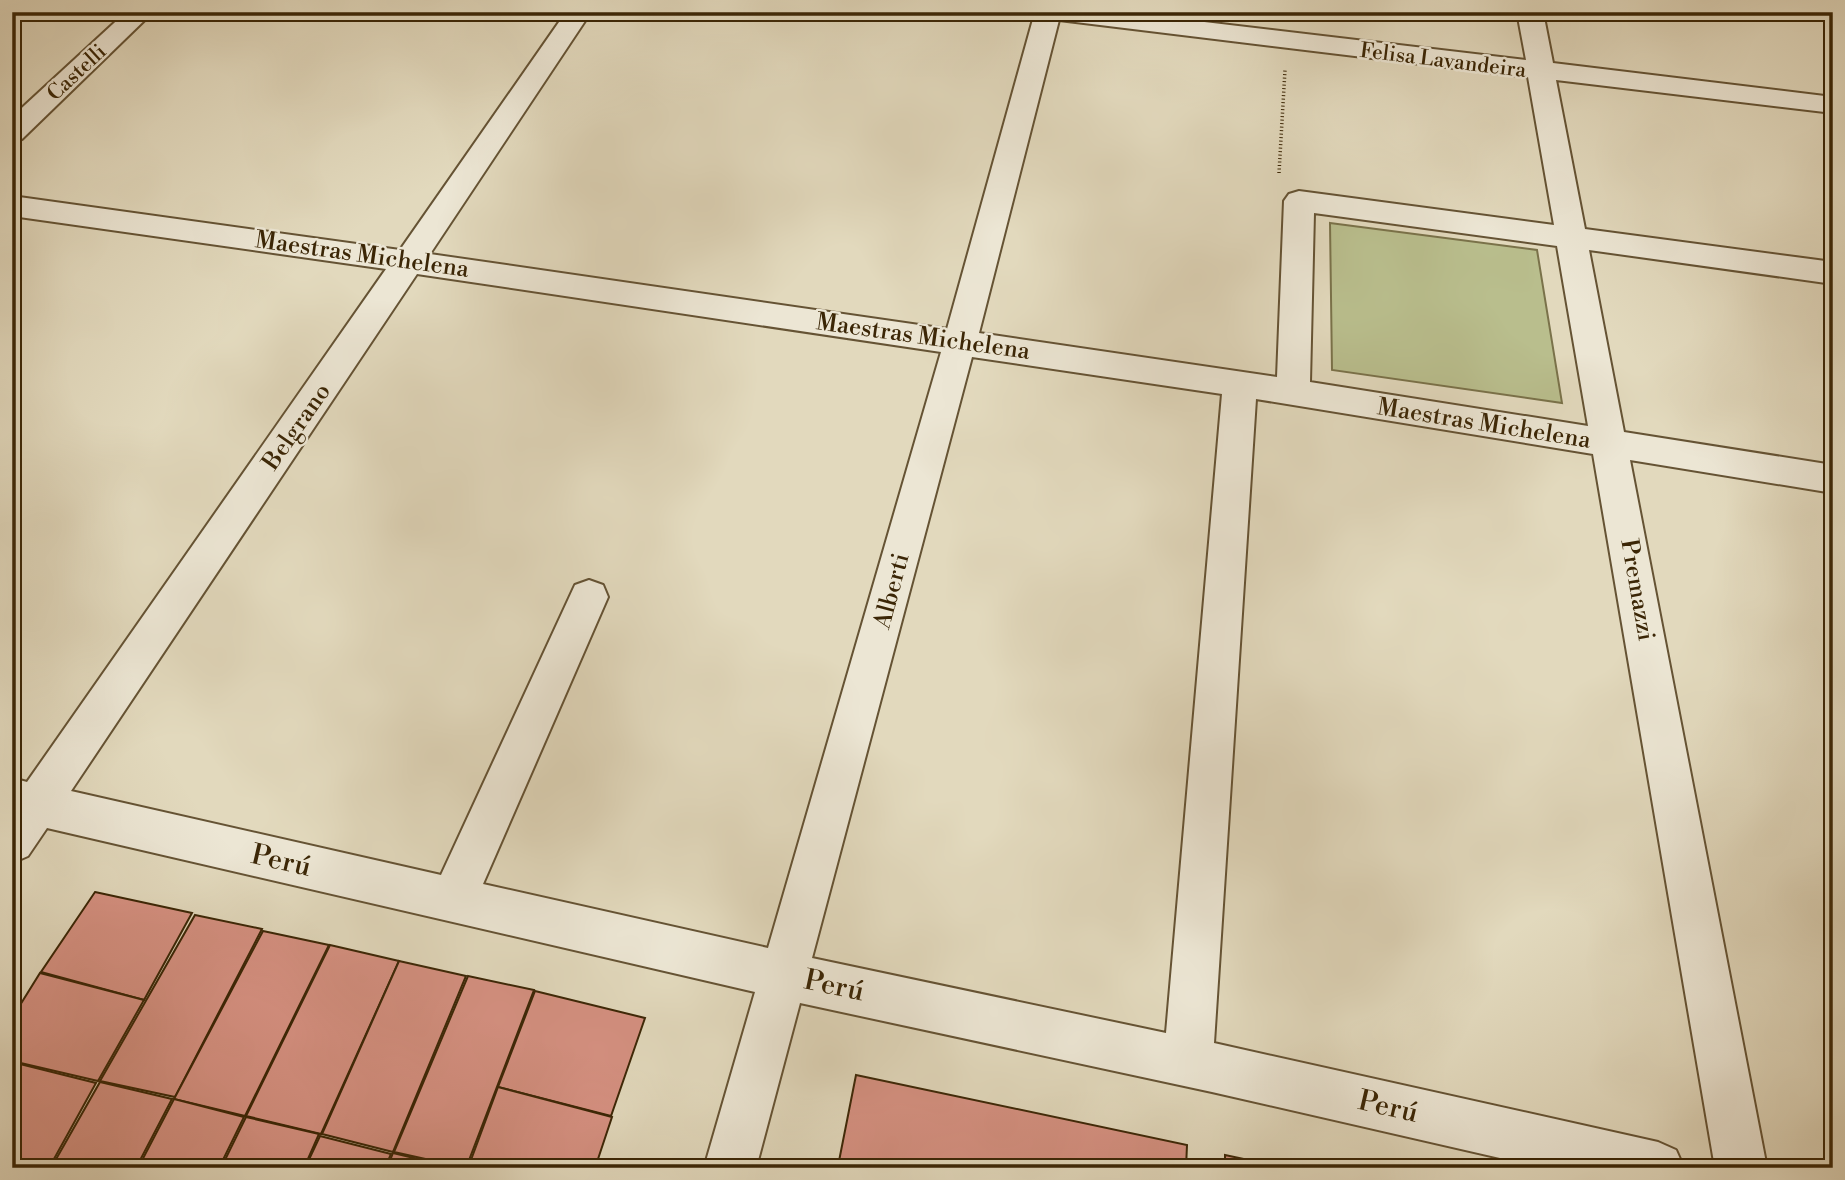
<svg xmlns="http://www.w3.org/2000/svg" width="1845" height="1180" font-family="'Libre Bodoni',serif">
<style>
.green{fill:#b9be8d;stroke:#7a724a;stroke-width:2}
.building{fill:#d69182;stroke:#3b2606;stroke-width:2}
.lines{fill:none;stroke-linecap:round;stroke-linejoin:round}
.minor-casing{stroke:#655334;stroke-width:4}
.path{stroke:#3b2606;stroke-width:3.5;stroke-dasharray:1 2.5;stroke-linecap:butt}
.minor{fill:#ece6d4;fill-rule:evenodd}
.labels{text-anchor:middle;dominant-baseline:central;stroke-width:5;stroke-linejoin:round;paint-order:stroke}
.far-street-label{font-size:21px;fill:#3b2606;stroke:#ece6d4}
.street-label{font-size:24px;fill:#3b2606;stroke:#ece6d4}
.near-street-label{font-size:28px;fill:#3b2606;stroke:#ece6d4}
</style>
<rect width="100%" height="100%" fill="#e2d9bd"/>
<filter id="stains"><feTurbulence type="fractalNoise" baseFrequency=".00286" numOctaves="4"/><feColorMatrix values="0 0 0 0 .2 0 0 0 0 .09 0 0 0 0 .02 0 0 0 .5 -.17"/></filter>
<radialGradient id="worn" r=".72"><stop offset=".6" stop-color="#630" stop-opacity="0"/><stop offset="1" stop-color="#630" stop-opacity=".3"/></radialGradient>
<polygon class="green" points="1330,223 1537,250 1562,403 1332,370"/>
<g class="building">
<polygon points="95,892 192,913 144,1000 41,972"/>
<polygon points="195,915 262,929 175,1097 100,1081"/>
<polygon points="263,931 329,945 245,1116 174,1099"/>
<polygon points="330,945 399,961 321,1134 246,1116"/>
<polygon points="399,961 466,976 393,1152 322,1134"/>
<polygon points="40,973 144,1000 98,1081 12,1061 12,1018"/>
<polygon points="468,976 534,990 466,1168 394,1152"/>
<polygon points="535,991 645,1018 611,1116 498,1087"/>
<polygon points="12,1062 96,1083 49,1168 12,1160"/>
<polygon points="856,1075 1187,1145 1186,1168 872,1168 839,1161"/>
<polygon points="100,1082 172,1099 136,1168 51,1168"/>
<polygon points="498,1087 612,1117 595,1168 468,1168"/>
<polygon points="174,1099 244,1117 219,1168 138,1168"/>
<polygon points="246,1117 319,1134 304,1168 221,1168"/>
<polygon points="320,1136 391,1154 385,1168 305,1168"/>
<polygon points="393,1153 456,1168 387,1168"/>
<polygon points="1225,1155 1286,1168 1225,1168"/>
</g>
<g class="lines">
<g class="minor-casing">
<g id="minor">
<polygon points="126,12 153,12 22,139 12,142 12,117"/>
<path d="M 566,12 L 591,12 L 430,254 L 947,329 L 1035,12 L 1120,12 L 1526,60 L 1517,12 L 1543,12 L 1553,63 L 1833,97 L 1833,113 L 1556,80 L 1585,229 L 1833,262 L 1833,284 L 1589,250 L 1624,432 L 1833,465 L 1833,493 L 1630,460 L 1767,1168 L 1715,1168 L 1593,454 L 1256,399 L 1214,1043 L 1658,1142 L 1676,1150 L 1684,1168 L 1544,1168 L 1212,1092 L 800,1003 L 756,1168 L 704,1168 L 755,992 L 47,828 L 28,856 L 12,863 L 12,778 L 27,782 L 386,269 L 12,216 L 12,196 L 400,250 ZM 1059,20 L 1528,77 L 1554,225 L 1299,191 L 1289,194 L 1284,201 L 1277,377 L 979,333 ZM 1314,213 L 1557,246 L 1588,426 L 1310,382 ZM 417,274 L 941,352 L 768,948 L 483,884 L 608,597 L 603,585 L 589,580 L 575,585 L 441,875 L 71,791 ZM 972,357 L 1222,394 L 1166,1033 L 812,958 Z"/>
</g>
</g>
<polyline class="path" points="1279,173 1285,70"/>
<use href="#minor" class="minor"/>
</g>
<g class="labels">
<g class="far-street-label">
<text transform="translate(1443 61) rotate(7)">Felisa Lavandeira</text>
<text transform="translate(77 73) rotate(-43)">Castelli</text>
</g>
<g class="street-label">
<text transform="translate(362 255) rotate(8)">Maestras Michelena</text>
<text transform="translate(923 337) rotate(8)">Maestras Michelena</text>
<text transform="translate(1484 424) rotate(9)">Maestras Michelena</text>
<text transform="translate(297 427) rotate(-55)">Belgrano</text>
<text transform="translate(1637 590) rotate(80)">Premazzi</text>
<text transform="translate(892 591) rotate(-75)">Alberti</text>
</g>
<g class="near-street-label">
<text transform="translate(281 861) rotate(13)">Perú</text>
<text transform="translate(834 986) rotate(12)">Perú</text>
<text transform="translate(1388 1107) rotate(13)">Perú</text>
</g>
</g>
<rect width="1845" height="1180" fill="none" stroke="#e2d9bd" stroke-width="42"/>
<rect x="14" y="14" width="1817" height="1152" fill="none" stroke="#3b2606" stroke-width="3.5"/>
<rect x="21" y="21" width="1803" height="1138" fill="none" stroke="#3b2606" stroke-width="2"/>
<rect width="100%" height="100%" filter="url(#stains)"/>
<rect width="100%" height="100%" fill="url(#worn)"/>
</svg>
